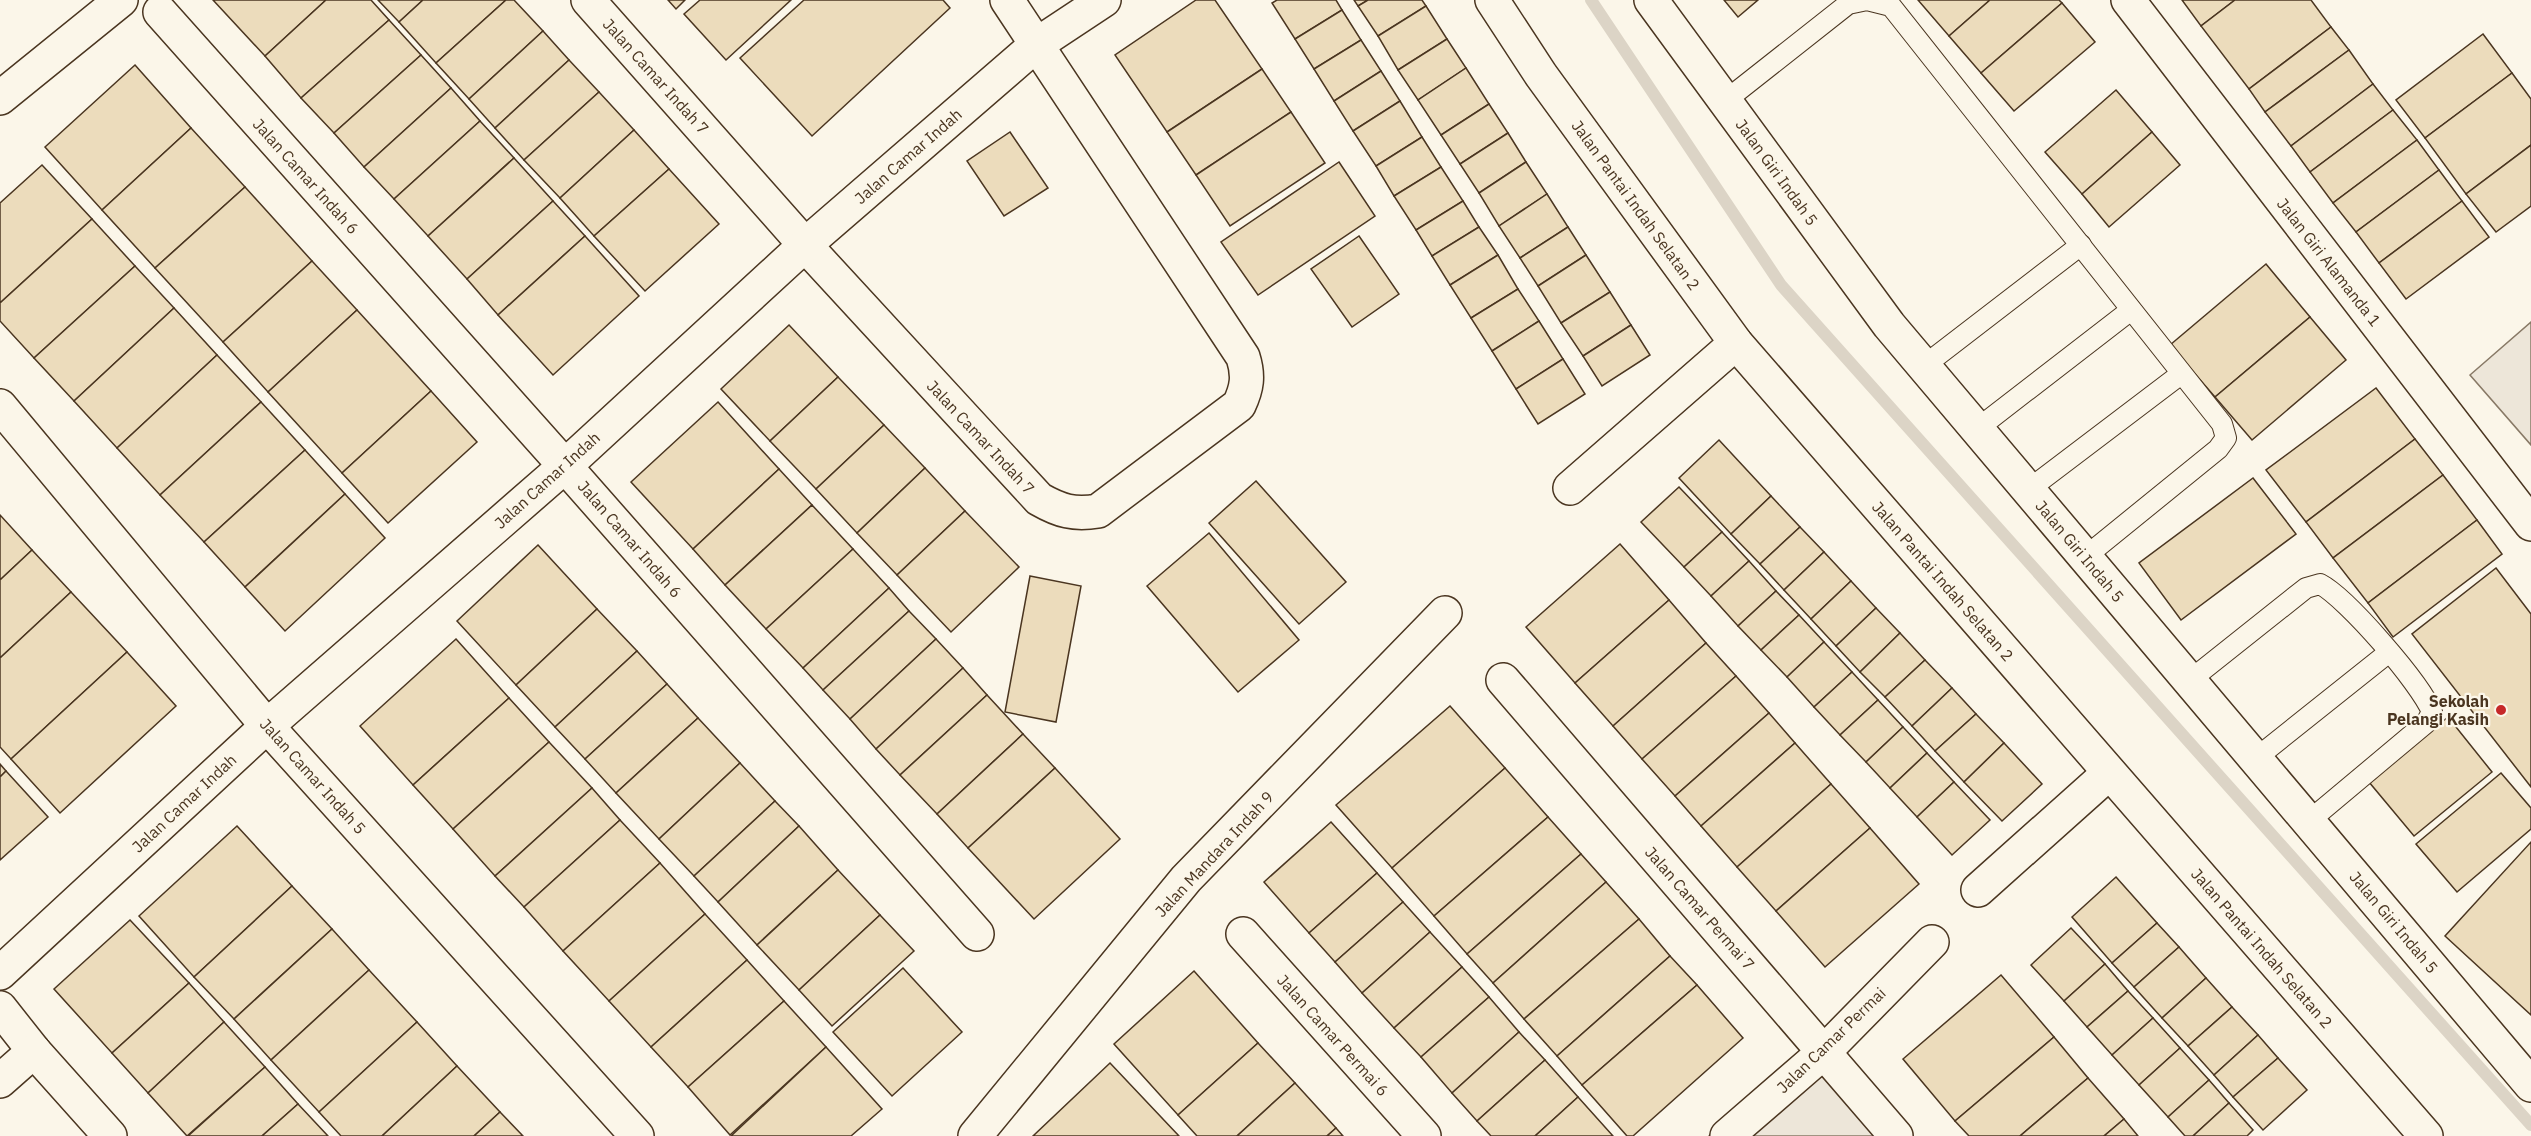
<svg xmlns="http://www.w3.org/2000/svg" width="2531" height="1136" font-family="'IBM Plex Sans',sans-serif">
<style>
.green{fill:#ede6d9;stroke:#887966;stroke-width:1.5}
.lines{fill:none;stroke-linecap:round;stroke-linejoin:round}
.stream{stroke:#dcd4c6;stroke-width:12}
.building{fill:#ecdcbc;stroke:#4a3520;stroke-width:1.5}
.lane-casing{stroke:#4a3520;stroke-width:22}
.street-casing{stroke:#4a3520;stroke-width:36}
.lane{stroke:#fbf6e9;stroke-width:20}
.street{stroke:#fbf6e9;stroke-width:33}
.poi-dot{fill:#c62828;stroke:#fbf6e9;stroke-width:2}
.labels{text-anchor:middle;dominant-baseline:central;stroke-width:4.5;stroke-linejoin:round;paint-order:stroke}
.street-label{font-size:16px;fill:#4a3520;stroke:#fbf6e9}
.poi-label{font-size:16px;font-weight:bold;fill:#4a3520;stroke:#fbf6e9;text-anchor:end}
</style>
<rect width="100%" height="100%" fill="#fbf6e9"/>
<g class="green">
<polygon points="2531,322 2531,445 2470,375"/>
<polygon points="1806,1053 1877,1136 1709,1136"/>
</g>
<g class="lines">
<polyline class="stream" points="1591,0 1781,285 2531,1125"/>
</g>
<g class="building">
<polygon points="213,0 326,0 265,56"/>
<polygon points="326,0 371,0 389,20 301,98 265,56"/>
<polygon points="378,0 423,0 399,22"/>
<polygon points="423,0 506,0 436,63 399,22"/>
<polygon points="506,0 514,0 543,31 469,99 436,63"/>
<polygon points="668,0 685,0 676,9"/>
<polygon points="700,0 791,0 726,60 684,14"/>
<polygon points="804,0 943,0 950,8 812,136 740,58"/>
<polygon points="1196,0 1215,0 1262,69 1167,132 1115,55"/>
<polygon points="1277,0 1336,0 1342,10 1295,39 1272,3"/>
<polygon points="1354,0 1368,0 1358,6"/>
<polygon points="1368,0 1422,0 1426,6 1378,36 1358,6"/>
<polygon points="1724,0 1758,0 1738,17"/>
<polygon points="1918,0 1990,0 1949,36"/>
<polygon points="1990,0 2059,0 2062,3 1981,73 1949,36"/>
<polygon points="2182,0 2235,0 2201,26"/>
<polygon points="2235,0 2311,0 2331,27 2249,89 2201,26"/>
<polygon points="2062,3 2095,42 2014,111 1981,73"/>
<polygon points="1426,6 1447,39 1398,70 1378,36"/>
<polygon points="1342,10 1361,40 1314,69 1295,39"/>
<polygon points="389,20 421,55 334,133 301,98"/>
<polygon points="2331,27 2349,50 2265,112 2249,89"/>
<polygon points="543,31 569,60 495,128 469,99"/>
<polygon points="2483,34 2512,73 2425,138 2396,100"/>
<polygon points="1447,39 1466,68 1418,100 1398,70"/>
<polygon points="1361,40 1381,71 1334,101 1314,69"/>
<polygon points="2349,50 2373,84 2291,146 2265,112"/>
<polygon points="421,55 451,88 364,167 334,133"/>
<polygon points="569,60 599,92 524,160 495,128"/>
<polygon points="135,65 191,128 102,210 45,147"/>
<polygon points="1466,68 1489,104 1441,135 1418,100"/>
<polygon points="1262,69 1291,112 1196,175 1167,132"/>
<polygon points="1381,71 1400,101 1353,131 1334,101"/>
<polygon points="2512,73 2531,99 2531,145 2466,194 2425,138"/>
<polygon points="2373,84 2393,110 2310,172 2291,146"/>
<polygon points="451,88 480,121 394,199 364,167"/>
<polygon points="2116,90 2152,132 2082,194 2045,152"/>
<polygon points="599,92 634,130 560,198 524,160"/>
<polygon points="1400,101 1422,137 1376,166 1353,131"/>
<polygon points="1489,104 1508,133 1460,164 1441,135"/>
<polygon points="2393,110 2417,140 2333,203 2310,172"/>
<polygon points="1291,112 1325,163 1230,226 1196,175"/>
<polygon points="480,121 514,158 428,236 394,199"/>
<polygon points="191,128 245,187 155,268 102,210"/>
<polygon points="634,130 669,169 594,236 560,198"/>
<polygon points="1010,132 1048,188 1004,216 967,161"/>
<polygon points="2152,132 2180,165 2109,227 2082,194"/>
<polygon points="1508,133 1526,162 1479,193 1460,164"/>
<polygon points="1422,137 1441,167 1394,196 1376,166"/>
<polygon points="2417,140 2439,170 2356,232 2333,203"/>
<polygon points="2531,145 2531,206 2496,232 2466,194"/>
<polygon points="514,158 553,201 467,279 428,236"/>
<polygon points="1339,162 1375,216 1258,295 1221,242"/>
<polygon points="1526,162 1547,194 1499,226 1479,193"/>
<polygon points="42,165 92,219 0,303 0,203"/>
<polygon points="1441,167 1463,201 1416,230 1394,196"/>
<polygon points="669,169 719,224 645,291 594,236"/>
<polygon points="2439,170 2462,201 2379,263 2356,232"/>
<polygon points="245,187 312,261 223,342 155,268"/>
<polygon points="1547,194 1568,227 1520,258 1499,226"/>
<polygon points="553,201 585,236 498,315 467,279"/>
<polygon points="1463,201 1479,227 1432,256 1416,230"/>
<polygon points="2462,201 2489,237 2406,299 2379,263"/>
<polygon points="92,219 135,266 34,358 0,321 0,303"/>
<polygon points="1479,227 1498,255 1450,285 1432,256"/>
<polygon points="1568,227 1586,255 1538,286 1520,258"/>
<polygon points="585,236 639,296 553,375 498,315"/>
<polygon points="1359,236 1399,294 1352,327 1311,269"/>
<polygon points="1498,255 1518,289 1471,318 1450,285"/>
<polygon points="1586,255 1610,292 1561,323 1538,286"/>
<polygon points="312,261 357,310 268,392 223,342"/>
<polygon points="2266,264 2310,317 2215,397 2170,345"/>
<polygon points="135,266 174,308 74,401 34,358"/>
<polygon points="1518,289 1539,321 1492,351 1471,318"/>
<polygon points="1610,292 1631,325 1583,356 1561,323"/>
<polygon points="174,308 217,355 117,448 74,401"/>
<polygon points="357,310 431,391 342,473 268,392"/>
<polygon points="2310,317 2346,360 2252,440 2215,397"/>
<polygon points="1539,321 1563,359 1516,389 1492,351"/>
<polygon points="789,325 838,377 770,441 721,389"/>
<polygon points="1631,325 1650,355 1602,386 1583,356"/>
<polygon points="217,355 261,402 160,495 117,448"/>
<polygon points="1563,359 1585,394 1538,424 1516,389"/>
<polygon points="838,377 884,425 816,489 770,441"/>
<polygon points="2376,388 2415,439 2306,522 2266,470"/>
<polygon points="431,391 477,442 388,523 342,473"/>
<polygon points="261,402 305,450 204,542 160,495"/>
<polygon points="718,402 779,469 693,549 631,482"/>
<polygon points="884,425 925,468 857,533 816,489"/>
<polygon points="2415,439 2443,475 2333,558 2306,522"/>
<polygon points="1719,440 1771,496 1731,534 1679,478"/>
<polygon points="305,450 345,494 245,587 204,542"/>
<polygon points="925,468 965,511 897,575 857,533"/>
<polygon points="779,469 812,505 725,585 693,549"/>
<polygon points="2443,475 2477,520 2368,603 2333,558"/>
<polygon points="2253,478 2296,534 2181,620 2139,563"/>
<polygon points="1256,481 1346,582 1299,624 1209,523"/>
<polygon points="1679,487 1722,532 1684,567 1641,522"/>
<polygon points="345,494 385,538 285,631 245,587"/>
<polygon points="1771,496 1800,527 1760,564 1731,534"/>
<polygon points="812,505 853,549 766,629 725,585"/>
<polygon points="965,511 1019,567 951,632 897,575"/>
<polygon points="0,515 32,550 0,580"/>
<polygon points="2477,520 2502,554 2393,637 2368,603"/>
<polygon points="1800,527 1824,552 1784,590 1760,564"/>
<polygon points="1722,532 1749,561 1711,596 1684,567"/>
<polygon points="1209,533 1299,640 1238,692 1147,586"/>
<polygon points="1620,544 1669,600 1575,683 1526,627"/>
<polygon points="538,545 597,609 516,685 457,621"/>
<polygon points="853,549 889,588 803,668 766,629"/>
<polygon points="32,550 71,592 0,658 0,580"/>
<polygon points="1824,552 1851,581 1811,619 1784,590"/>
<polygon points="1749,561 1776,591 1738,626 1711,596"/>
<polygon points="2496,568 2531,614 2531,787 2412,634"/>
<polygon points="1030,576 1081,586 1056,722 1005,712"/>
<polygon points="1851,581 1876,608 1836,646 1811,619"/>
<polygon points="889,588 909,611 823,690 803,668"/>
<polygon points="1776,591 1799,615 1761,650 1738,626"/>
<polygon points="71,592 127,652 11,759 0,747 0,658"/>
<polygon points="1669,600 1706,643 1613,726 1575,683"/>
<polygon points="1876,608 1900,633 1860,672 1836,646"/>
<polygon points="597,609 637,651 555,727 516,685"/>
<polygon points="909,611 936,639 850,719 823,690"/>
<polygon points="1799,615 1824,642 1787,677 1761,650"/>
<polygon points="1900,633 1925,660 1885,697 1860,672"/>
<polygon points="456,639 509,698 413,785 360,726"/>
<polygon points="936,639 963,668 876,749 850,719"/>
<polygon points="1824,642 1852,672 1814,707 1787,677"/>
<polygon points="1706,643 1736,676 1642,759 1613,726"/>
<polygon points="637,651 667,684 585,759 555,727"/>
<polygon points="127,652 176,706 60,813 11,759"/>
<polygon points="1925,660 1952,688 1912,726 1885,697"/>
<polygon points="963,668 987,695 900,775 876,749"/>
<polygon points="1852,672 1878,700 1840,735 1814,707"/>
<polygon points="1736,676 1769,713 1675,796 1642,759"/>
<polygon points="667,684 698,718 616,793 585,759"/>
<polygon points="1952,688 1976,714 1935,751 1912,726"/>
<polygon points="987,695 1023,734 937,814 900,775"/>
<polygon points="509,698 549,742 453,829 413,785"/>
<polygon points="1878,700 1903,727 1866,762 1840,735"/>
<polygon points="1450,706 1505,768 1392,868 1336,805"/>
<polygon points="1769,713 1795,743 1701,826 1675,796"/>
<polygon points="1976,714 2004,743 1964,782 1935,751"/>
<polygon points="2448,717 2492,772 2414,836 2369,782"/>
<polygon points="698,718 740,763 659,839 616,793"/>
<polygon points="1903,727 1927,753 1890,788 1866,762"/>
<polygon points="1023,734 1055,768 968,848 937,814"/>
<polygon points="549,742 592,788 495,876 453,829"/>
<polygon points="1795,743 1831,784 1737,867 1701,826"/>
<polygon points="2004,743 2042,784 2002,821 1964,782"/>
<polygon points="1927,753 1954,782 1917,817 1890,788"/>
<polygon points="740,763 775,801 694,876 659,839"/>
<polygon points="0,764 6,771 0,777"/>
<polygon points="1055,768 1120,839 1034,919 968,848"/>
<polygon points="1505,768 1548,817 1434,916 1392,868"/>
<polygon points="6,771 48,817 0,860 0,777"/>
<polygon points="2501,773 2531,808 2531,829 2457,892 2416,844"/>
<polygon points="1954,782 1990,820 1952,855 1917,817"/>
<polygon points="1831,784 1870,828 1776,911 1737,867"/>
<polygon points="592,788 620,820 524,907 495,876"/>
<polygon points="775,801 799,826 718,902 694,876"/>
<polygon points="1548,817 1581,854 1467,954 1434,916"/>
<polygon points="620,820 660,863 563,951 524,907"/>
<polygon points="1331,822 1377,873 1309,933 1264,882"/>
<polygon points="237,826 292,886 194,977 139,916"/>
<polygon points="799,826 838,870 757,945 718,902"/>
<polygon points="1870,828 1919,884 1825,967 1776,911"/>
<polygon points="2531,842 2531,1015 2445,936"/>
<polygon points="1581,854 1606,882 1493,983 1467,954"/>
<polygon points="660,863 705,914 609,1001 563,951"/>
<polygon points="838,870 880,915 799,990 757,945"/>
<polygon points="1377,873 1403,902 1335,962 1309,933"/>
<polygon points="2116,877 2157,923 2112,963 2072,917"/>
<polygon points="1606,882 1639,919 1524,1019 1493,983"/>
<polygon points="292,886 332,929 234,1019 194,977"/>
<polygon points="1403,902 1430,932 1362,993 1335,962"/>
<polygon points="705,914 747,960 651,1047 609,1001"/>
<polygon points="880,915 914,951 832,1026 799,990"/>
<polygon points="1639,919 1670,956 1557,1056 1524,1019"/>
<polygon points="130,920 189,983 112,1053 54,989"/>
<polygon points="2157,923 2179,947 2134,987 2112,963"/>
<polygon points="2071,928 2105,964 2064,1001 2031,965"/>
<polygon points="332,929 369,970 271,1060 234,1019"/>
<polygon points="1430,932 1462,967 1394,1028 1362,993"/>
<polygon points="2179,947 2206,978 2162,1018 2134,987"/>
<polygon points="1670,956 1697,985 1582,1085 1557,1056"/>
<polygon points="747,960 784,1001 688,1087 651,1047"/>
<polygon points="2105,964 2128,991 2087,1027 2064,1001"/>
<polygon points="1462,967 1489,997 1421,1057 1394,1028"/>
<polygon points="903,968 962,1032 892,1096 833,1032"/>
<polygon points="369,970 417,1022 319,1112 271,1060"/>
<polygon points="1194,971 1258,1043 1178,1115 1114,1044"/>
<polygon points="2001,975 2054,1037 1955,1121 1903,1059"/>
<polygon points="2206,978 2232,1007 2188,1046 2162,1018"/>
<polygon points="189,983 224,1022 148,1093 112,1053"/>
<polygon points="1697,985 1743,1038 1633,1136 1627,1136 1582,1085"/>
<polygon points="2128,991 2153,1018 2112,1055 2087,1027"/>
<polygon points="1489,997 1519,1032 1452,1093 1421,1057"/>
<polygon points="784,1001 826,1047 730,1135 688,1087"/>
<polygon points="2232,1007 2258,1035 2214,1075 2188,1046"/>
<polygon points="2153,1018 2180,1048 2139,1085 2112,1055"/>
<polygon points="224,1022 265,1067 187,1136 148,1093"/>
<polygon points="417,1022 457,1066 382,1136 341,1136 319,1112"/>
<polygon points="1519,1032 1545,1060 1477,1121 1452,1093"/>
<polygon points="2258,1035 2278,1058 2233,1097 2214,1075"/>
<polygon points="2054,1037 2088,1078 2020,1136 1969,1136 1955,1121"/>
<polygon points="1258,1043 1295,1083 1237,1136 1197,1136 1178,1115"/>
<polygon points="826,1047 882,1109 851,1136 731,1136"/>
<polygon points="2180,1048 2209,1080 2168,1117 2139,1085"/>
<polygon points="2278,1058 2307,1090 2263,1130 2233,1097"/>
<polygon points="1545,1060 1578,1097 1535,1136 1491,1136 1477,1121"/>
<polygon points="1110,1063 1179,1136 1033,1136"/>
<polygon points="457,1066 500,1112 474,1136 382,1136"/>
<polygon points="265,1067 298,1104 262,1136 188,1136"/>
<polygon points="2088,1078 2124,1119 2104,1136 2020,1136"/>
<polygon points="2209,1080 2229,1103 2193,1136 2185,1136 2168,1117"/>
<polygon points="1295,1083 1336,1128 1327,1136 1237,1136"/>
<polygon points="1578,1097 1613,1136 1535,1136"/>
<polygon points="2229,1103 2253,1130 2247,1136 2193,1136"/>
<polygon points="298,1104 328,1136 262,1136"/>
<polygon points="500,1112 523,1136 474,1136"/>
<polygon points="2124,1119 2138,1136 2104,1136"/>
<polygon points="1336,1128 1343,1136 1327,1136"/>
</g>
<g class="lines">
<g class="lane-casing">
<g id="lane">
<polyline points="1725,101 1848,4 1867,0 1891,6 2222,424 2226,438 2218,449 2085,557"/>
<polyline points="1925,365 2081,245"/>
<polyline points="1977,429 2131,310"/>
<polyline points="2028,490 2181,374"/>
<path d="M 2189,681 L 2306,588 L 2320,584 C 2347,598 2421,684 2432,712 L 2426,723 L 2309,821"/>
<polyline points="2255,759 2388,653"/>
</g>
</g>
<g class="street-casing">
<g id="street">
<path d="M 588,0 L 805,245 L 1039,499 C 1060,511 1074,515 1098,511 L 1239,405 C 1247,388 1249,376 1243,357 L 1007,0"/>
<polyline points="1492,0 1541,75 1736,343 2426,1136"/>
<polyline points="1651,0 1889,325 2531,1085"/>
<polyline points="2128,0 2531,524"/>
<polyline points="160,12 565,466 977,934"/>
<polyline points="0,98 121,0"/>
<polyline points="0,406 267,726 637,1136"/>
<polyline points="1570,488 1736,343"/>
<polyline points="1503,680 1896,1136"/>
<polyline points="1978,890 2109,773"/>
<polyline points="1243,934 1424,1136"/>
<polyline points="0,973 267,726 565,466 805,245 1036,45 1104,0"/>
<polyline points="0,1008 34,1051 110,1136"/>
<polyline points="0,1081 34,1051"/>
<polyline points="975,1136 1186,879 1445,613"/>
<polyline points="1727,1136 1824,1052 1932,942"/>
</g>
</g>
<use href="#lane" class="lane"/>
<use href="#street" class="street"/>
</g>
<circle class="poi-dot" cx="2501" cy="710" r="6"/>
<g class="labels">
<g class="street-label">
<text transform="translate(656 76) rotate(48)">Jalan Camar Indah 7</text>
<text transform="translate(908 156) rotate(-41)">Jalan Camar Indah</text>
<text transform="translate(1777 172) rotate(54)">Jalan Giri Indah 5</text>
<text transform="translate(306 176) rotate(48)">Jalan Camar Indah 6</text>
<text transform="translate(1636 205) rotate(54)">Jalan Pantai Indah Selatan 2</text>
<text transform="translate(2329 262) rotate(52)">Jalan Giri Alamanda 1</text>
<text transform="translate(981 437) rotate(47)">Jalan Camar Indah 7</text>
<text transform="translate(547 480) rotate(-42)">Jalan Camar Indah</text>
<text transform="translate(630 539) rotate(49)">Jalan Camar Indah 6</text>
<text transform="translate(2080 551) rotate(50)">Jalan Giri Indah 5</text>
<text transform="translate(1943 581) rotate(49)">Jalan Pantai Indah Selatan 2</text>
<text transform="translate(313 776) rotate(48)">Jalan Camar Indah 5</text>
<text transform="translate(184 803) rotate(-43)">Jalan Camar Indah</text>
<text transform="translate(1214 854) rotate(-47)">Jalan Mandara Indah 9</text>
<text transform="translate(1700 908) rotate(49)">Jalan Camar Permai 7</text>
<text transform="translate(2394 922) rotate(50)">Jalan Giri Indah 5</text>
<text transform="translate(2262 948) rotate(49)">Jalan Pantai Indah Selatan 2</text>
<text transform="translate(1333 1035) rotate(48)">Jalan Camar Permai 6</text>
<text transform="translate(1831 1040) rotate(-44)">Jalan Camar Permai</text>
</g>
<g class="poi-label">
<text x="2489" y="701">Sekolah<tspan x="2489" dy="18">Pelangi Kasih</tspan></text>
</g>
</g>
</svg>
